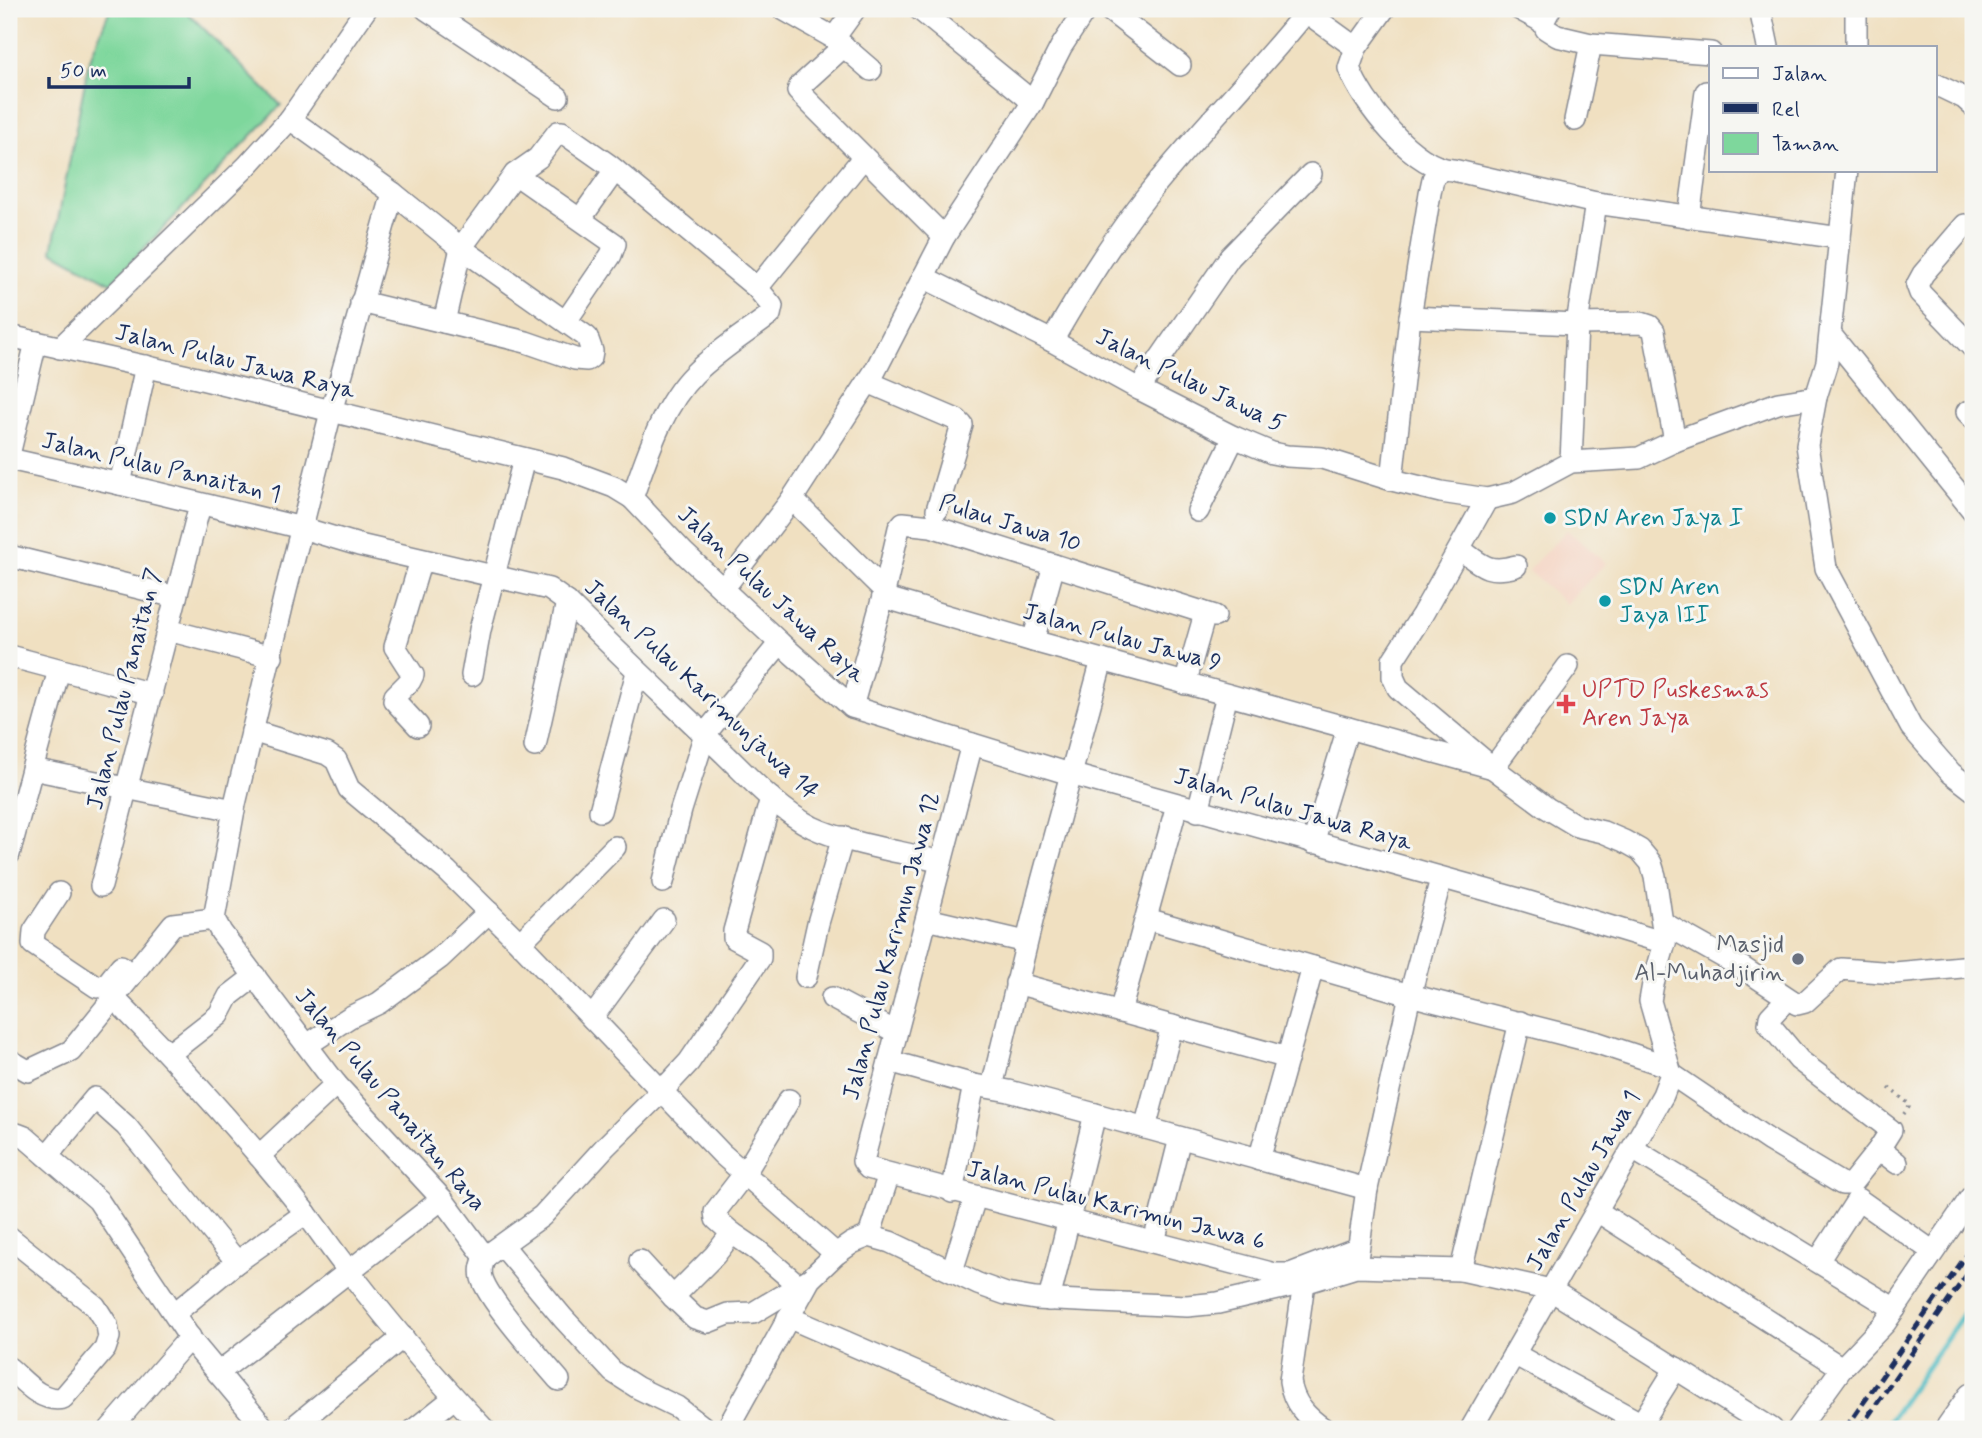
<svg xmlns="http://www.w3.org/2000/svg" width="1982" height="1438" font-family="Mynerve,sans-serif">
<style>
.built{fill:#f5d3c1}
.green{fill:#7ed79c;stroke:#4c837d;stroke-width:2}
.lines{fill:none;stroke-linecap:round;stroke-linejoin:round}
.stream{stroke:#4bbac1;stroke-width:5}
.minor-casing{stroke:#868890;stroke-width:24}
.highway-casing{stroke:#868890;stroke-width:35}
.path{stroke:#868890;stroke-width:3.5;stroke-dasharray:2 5;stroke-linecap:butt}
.minor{stroke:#fff;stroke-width:21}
.highway{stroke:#fff;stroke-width:32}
.rail{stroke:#1b2f5e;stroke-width:5;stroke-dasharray:10 5;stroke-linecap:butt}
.culture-dot{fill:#0f9aa8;stroke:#f6f6f2;stroke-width:2.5}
.health-dot{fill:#e0444e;stroke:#f6f6f2;stroke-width:2.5}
.worship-dot{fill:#6b7280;stroke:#f6f6f2;stroke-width:2.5}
.labels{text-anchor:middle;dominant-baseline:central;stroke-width:6;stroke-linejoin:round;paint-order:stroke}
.street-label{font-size:24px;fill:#1b2f5e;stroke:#f6f6f2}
.culture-label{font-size:24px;fill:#0d838f;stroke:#f6f6f2;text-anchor:start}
.health-label{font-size:24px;fill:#be3a42;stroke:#f6f6f2;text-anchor:start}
.worship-label{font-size:24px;fill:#5b616d;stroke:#f6f6f2;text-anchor:end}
</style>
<rect width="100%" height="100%" fill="#f6f6f2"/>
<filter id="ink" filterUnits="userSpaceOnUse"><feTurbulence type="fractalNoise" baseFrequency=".0143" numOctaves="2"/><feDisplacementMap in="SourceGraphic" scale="14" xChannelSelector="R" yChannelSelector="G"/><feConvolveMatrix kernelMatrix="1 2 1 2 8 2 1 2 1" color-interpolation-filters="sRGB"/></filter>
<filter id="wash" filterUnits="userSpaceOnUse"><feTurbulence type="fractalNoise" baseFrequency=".00686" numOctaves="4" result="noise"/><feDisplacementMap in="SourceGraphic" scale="28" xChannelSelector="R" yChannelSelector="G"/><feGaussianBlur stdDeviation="1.57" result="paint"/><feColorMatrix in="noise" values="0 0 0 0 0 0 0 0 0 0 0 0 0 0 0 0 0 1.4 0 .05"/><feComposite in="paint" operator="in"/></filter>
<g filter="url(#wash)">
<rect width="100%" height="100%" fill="#f0e0c1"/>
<polygon class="built" points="1567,530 1606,563 1566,604 1528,570"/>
<polygon class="green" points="110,9 184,9 281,105 111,283 52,251 89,61"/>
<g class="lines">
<polyline class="stream" points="1884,1429 1973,1300"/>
</g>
</g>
<g filter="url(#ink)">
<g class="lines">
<g class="minor-casing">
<g id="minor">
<polyline points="426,9 558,97"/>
<polyline points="783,9 834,38 871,70"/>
<polyline points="919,9 1033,102"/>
<polyline points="1108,9 1180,65"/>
<polyline points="1302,9 1356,48"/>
<path d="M 1384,9 L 1356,48 L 1349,68 C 1362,103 1414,169 1453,170 L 1596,203 L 1840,238"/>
<polyline points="1519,9 1543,22"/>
<polyline points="1550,9 1543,22 1546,29 1557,36 1591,44 1711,53"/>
<polyline points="1760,9 1768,47"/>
<polyline points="834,38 855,9"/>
<polyline points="844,46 800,86 798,91 944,237"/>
<polyline points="1856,47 1856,9"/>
<polyline points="1935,84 1964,98 1973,106"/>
<polyline points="290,119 393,193 461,248 587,337 592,351 591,357 587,360 575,359 526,342 361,302"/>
<polyline points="1575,120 1591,44"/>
<polyline points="1847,170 1827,362 1816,397 1807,445 1826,568 1911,727 1951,773 1973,790"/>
<polyline points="515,174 615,244 611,255 566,321"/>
<polyline points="393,193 331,412 285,594 235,804 214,919 221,932 336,1084 442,1199 485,1257"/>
<polyline points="1689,217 1706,92"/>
<polyline points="581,218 615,170"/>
<polyline points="1965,225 1923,274 1917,285 1920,293 1973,348"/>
<polyline points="923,277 1052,341 1139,389 1234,437 1272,453 1287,456 1322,458 1392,480 1441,492 1487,499 1513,493 1571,462 1639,458 1675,441 1778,403 1816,397"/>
<polyline points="757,288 863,158"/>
<polyline points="1410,317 1577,324 1641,323 1650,326 1654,331 1675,441"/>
<path d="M 444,322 L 461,248 L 515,174 L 538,158 L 558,132 L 562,132 L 609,165 L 757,288 L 772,306 L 770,315 C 745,334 717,351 694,374 C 662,406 647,456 632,498"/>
<polyline points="1831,335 1973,511"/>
<polyline points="9,336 197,378 563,468 614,487 632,498 684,553 780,643 852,707 1070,774 1526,901 1665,943"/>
<path d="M 1052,341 C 1080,292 1110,243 1145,198 C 1195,134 1254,77 1305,13"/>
<polyline points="60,348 247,166 290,119 366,9"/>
<polyline points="868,382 957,420 962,425 937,510"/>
<polyline points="1139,389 1230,257 1311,174"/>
<polyline points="1967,412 1973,418"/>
<polyline points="9,455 36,342"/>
<path d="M 9,459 L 120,484 L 302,528 L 359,545 L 549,589 L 567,602 C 614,649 662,694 710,740 C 742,769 773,807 812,827 C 845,843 904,852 941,862"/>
<polyline points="1571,462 1577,324 1596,203"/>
<polyline points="1392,480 1410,317 1430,193 1433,179 1440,170"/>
<polyline points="120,484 146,366"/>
<polyline points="792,499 884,590"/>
<polyline points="1198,511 1234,437"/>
<path d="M 1460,549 C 1481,565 1488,574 1516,566"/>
<polyline points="9,556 176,597"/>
<polyline points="723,589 792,499 875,371 944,237 1033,102 1061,47 1086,9"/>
<polyline points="883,597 1033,641 1493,768 1568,666"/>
<polyline points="168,630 272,657"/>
<polyline points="1033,641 1054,565"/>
<polyline points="9,656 152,694"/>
<polyline points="472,675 480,630 524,459"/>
<polyline points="1185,684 1203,621 1202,612"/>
<polyline points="852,707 883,597 899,528 903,523 931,526 1215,616"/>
<polyline points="418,726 394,700 395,696 410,681 413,675 395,647 421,560"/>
<polyline points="252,731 327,754 336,760 349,789 447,871 520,943 722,1154 836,1254"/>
<polyline points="972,744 863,1161 868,1168 1275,1274 1290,1274 1358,1248"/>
<polyline points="535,746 567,602"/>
<polyline points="32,769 234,810"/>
<polyline points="600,811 637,672"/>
<polyline points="1198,811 1227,695"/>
<polyline points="1313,843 1348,728"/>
<polyline points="9,854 59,670"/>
<polyline points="663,882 681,810 705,734 780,643"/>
<polyline points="101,886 200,505"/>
<polyline points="59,893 34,931 33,944 97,987 106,985 121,966"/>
<polyline points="927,919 1026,942"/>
<polyline points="1147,919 1410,995 1598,1043 1667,1066"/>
<polyline points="1663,923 1743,968 1797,1004 1805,1002 1841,969 1895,973 1973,966"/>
<polyline points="520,943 615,847"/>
<polyline points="806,977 818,923 843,837"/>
<polyline points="1016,983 1288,1058"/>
<path d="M 113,997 C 180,1065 245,1136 304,1211 C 320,1231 333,1252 349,1271 C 391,1325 436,1379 484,1429"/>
<polyline points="832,998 896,1032"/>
<polyline points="1787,999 1770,1017 1769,1024 1799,1060 1891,1130 1879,1149"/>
<polyline points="1120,1012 1177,805"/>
<polyline points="592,1018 664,920"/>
<polyline points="307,1045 350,1017 379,1003 440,958 489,912"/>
<polyline points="169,1054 219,1015 229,996 255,976"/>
<polyline points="9,1060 28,1071 71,1051 173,924 214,919"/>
<polyline points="889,1061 974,1085 1009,1091 1095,1114 1367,1189"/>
<polyline points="1671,1074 1770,1141 1842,1184 1851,1184 1879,1149 1897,1163"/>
<polyline points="992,1087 1039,892 1102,660"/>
<polyline points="1145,1128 1172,1026"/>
<polyline points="9,1135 17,1134 25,1137 98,1200 194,1344 265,1429"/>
<polyline points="1633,1149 1895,1309"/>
<polyline points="47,1156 95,1098 126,1126 237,1262"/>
<polyline points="259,1156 336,1084"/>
<polyline points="1259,1160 1313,967"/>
<polyline points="952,1192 974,1085"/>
<polyline points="1597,1211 1842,1368"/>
<polyline points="732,1233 757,1250 798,1285"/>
<polyline points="869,1236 889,1174"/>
<path d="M 9,1237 L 95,1306 L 107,1325 L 109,1337 L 105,1349 L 63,1398 C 41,1403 24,1381 9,1368"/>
<polyline points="1154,1242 1180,1138"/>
<polyline points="503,1246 563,1318 613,1372 638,1388 677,1407 706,1429"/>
<polyline points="485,1257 542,1216 606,1146 662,1091 689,1062 760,958 760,952 734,938 734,931 771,798"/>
<path d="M 485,1257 C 482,1265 480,1269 482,1278 C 488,1300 541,1359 559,1380"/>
<polyline points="1357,1259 1367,1189 1410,995 1441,879"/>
<polyline points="640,1261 673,1297 715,1255 732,1233 716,1219 715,1212 745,1173 789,1100"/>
<polyline points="1818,1261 1858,1199 1932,1251"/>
<polyline points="1461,1270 1520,1022"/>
<polyline points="952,1271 975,1198"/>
<path d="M 1304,1283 L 1290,1381 C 1293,1403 1306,1417 1324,1429"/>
<polyline points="673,1297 695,1318 708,1322 728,1314 753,1313 808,1280"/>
<polyline points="1049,1300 1095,1114"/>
<polyline points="175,1313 237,1262 306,1213"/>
<polyline points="788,1317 1046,1429"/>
<polyline points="1514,1354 1642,1424"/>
<polyline points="218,1373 442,1199"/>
<polyline points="110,1429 190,1337"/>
<polyline points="291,1429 403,1337"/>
<polyline points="415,1429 454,1398"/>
<polyline points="727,1429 810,1279 836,1254 852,1243 869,1236 890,1242 978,1284 1006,1294 1035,1299 1187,1306 1218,1303 1304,1283 1356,1267 1461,1270 1551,1290 1772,1429"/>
<polyline points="1471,1429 1663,1095 1671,1074 1650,1001 1653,984 1665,943 1655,876 1651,863 1640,850 1624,841 1603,832 1577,826 1547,808 1493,768 1398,688 1393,677 1393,660 1422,615 1487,499"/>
<polyline points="1638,1429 1676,1368"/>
<polyline points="1798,1429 1842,1368 1885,1323 1971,1197"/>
</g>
</g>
<g class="highway-casing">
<polyline id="highway" points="1952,1429 1973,1399"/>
</g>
<polyline class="path" points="1889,1088 1908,1103 1909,1107 1903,1115"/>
<use href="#minor" class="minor"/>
<use href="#highway" class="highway"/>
<g class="rail">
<polyline points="1845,1429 1973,1246"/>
<polyline points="1859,1429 1973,1266"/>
</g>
</g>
</g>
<g class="culture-dot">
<circle cx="1550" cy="518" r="7"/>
<circle cx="1605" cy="601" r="7"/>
</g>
<path class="health-dot" d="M1562.5 693.5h7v7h7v7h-7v7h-7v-7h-7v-7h7z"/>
<circle class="worship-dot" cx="1798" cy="959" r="7"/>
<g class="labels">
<g class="street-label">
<text transform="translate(235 362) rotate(14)">Jalan Pulau Jawa Raya</text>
<text transform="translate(1190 381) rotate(26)">Jalan Pulau Jawa 5</text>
<text transform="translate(161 468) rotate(13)">Jalan Pulau Panaitan 1</text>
<text transform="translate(1010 524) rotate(17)">Pulau Jawa 10</text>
<text transform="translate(771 595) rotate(43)">Jalan Pulau Jawa Raya</text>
<text transform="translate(1122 638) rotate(15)">Jalan Pulau Jawa 9</text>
<text transform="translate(125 689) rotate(-76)">Jalan Pulau Panaitan 7</text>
<text transform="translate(701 690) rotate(43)">Jalan Pulau Karimunjawa 14</text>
<text transform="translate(1293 810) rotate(16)">Jalan Pulau Jawa Raya</text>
<text transform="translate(892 946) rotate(-75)">Jalan Pulau Karimun Jawa 12</text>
<text transform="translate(390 1100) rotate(50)">Jalan Pulau Panaitan Raya</text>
<text transform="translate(1584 1181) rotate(-60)">Jalan Pulau Jawa 1</text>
<text transform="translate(1116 1206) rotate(14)">Jalan Pulau Karimun Jawa 6</text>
</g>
<g class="culture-label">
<text x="1564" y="518">SDN Aren Jaya I</text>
<text x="1619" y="587">SDN Aren<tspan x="1619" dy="28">Jaya III</tspan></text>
</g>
<g class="health-label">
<text x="1582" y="690">UPTD Puskesmas<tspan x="1582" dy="28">Aren Jaya</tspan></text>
</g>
<g class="worship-label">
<text x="1784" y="945">Masjid<tspan x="1784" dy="28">Al-Muhadjirin</tspan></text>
</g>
</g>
<rect width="1982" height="1438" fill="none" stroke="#f6f6f2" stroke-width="35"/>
<rect x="1709" y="46" width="228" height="126" fill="#f6f6f2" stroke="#9ea6b7" stroke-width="2"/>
<rect x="1723" y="68" width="35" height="10" fill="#ffffff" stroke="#9ea6b7" stroke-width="2"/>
<text x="1772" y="80" font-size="21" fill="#1b2f5e">Jalan</text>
<rect x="1723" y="103" width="35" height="10" fill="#1b2f5e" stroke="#9ea6b7" stroke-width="2"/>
<text x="1772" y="116" font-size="21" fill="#1b2f5e">Rel</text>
<rect x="1723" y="133" width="35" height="21" fill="#7ed79c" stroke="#9ea6b7" stroke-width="2"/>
<text x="1772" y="150" font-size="21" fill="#1b2f5e">Taman</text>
<path d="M49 77v10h140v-10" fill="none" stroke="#1b2f5e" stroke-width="3.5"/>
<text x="60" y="77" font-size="21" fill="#1b2f5e" stroke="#f6f6f2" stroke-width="5" paint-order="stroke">50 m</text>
</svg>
